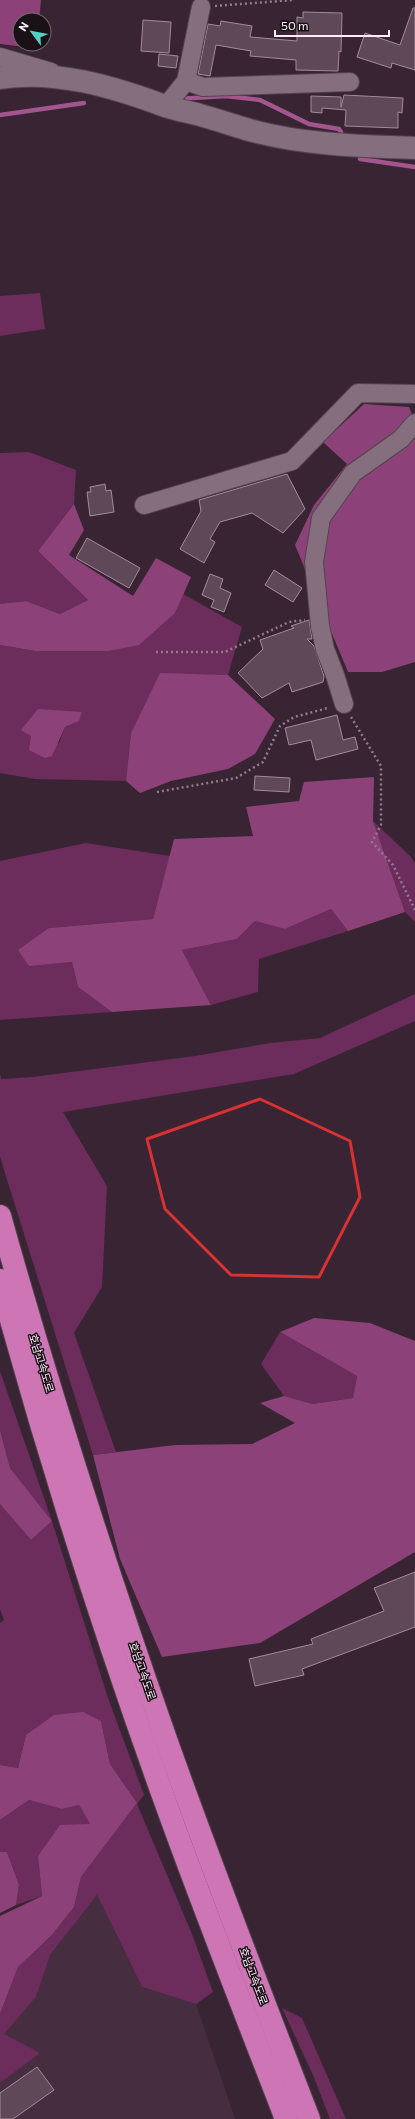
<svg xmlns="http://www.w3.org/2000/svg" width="415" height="2119" font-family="Commissioner,'Noto Sans KR',sans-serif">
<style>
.built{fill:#462d3f}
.green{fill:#6c2d5c;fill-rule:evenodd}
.forest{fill:#8c4278}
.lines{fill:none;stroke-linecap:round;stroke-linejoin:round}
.stream{stroke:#a2568d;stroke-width:4.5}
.building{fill:#5f4958;stroke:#a48b9c}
.street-casing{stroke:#54434f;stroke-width:20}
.secondary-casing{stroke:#54434f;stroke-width:24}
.highway-casing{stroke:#54434f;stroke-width:24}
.path{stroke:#907e8a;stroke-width:2.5;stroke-dasharray:2 3;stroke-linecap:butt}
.street{stroke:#856e7d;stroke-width:18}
.secondary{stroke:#856e7d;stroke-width:22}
.highway{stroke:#ce76b5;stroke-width:22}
.marked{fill:none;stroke:#d83232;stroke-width:3;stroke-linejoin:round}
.labels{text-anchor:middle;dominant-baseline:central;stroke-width:3;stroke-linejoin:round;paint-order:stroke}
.street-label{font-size:11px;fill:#fdeff8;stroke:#1a1117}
</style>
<rect width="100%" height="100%" fill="#382432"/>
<polygon class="built" points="97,1895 142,1987 196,2004 235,2119 0,2119 0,2083 39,2053 3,2034 36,1997 50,1955"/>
<g class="green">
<polygon points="40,293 45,329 0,336 0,296"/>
<polygon points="29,452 76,470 74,504 38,551 88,600 60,614 26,601 0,604 0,453"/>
<path d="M 183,594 L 242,627 L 228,675 L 160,674 L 131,733 L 126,781 L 35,779 L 0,773 L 0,645 L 35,651 L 175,613 ZM 79,721 L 65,727 L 59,743 L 31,736 Z"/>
<polygon points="373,821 410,856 415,863 415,922 405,912"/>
<polygon points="86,843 170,856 153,919 49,928 29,965 72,962 78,987 112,1012 0,1020 0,861"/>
<polygon points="331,909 348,931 259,959 258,992 211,1005 182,950 237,939 255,921 285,929"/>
<polygon points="415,994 415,1021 294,1074 63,1112 107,1186 102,1287 74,1333 116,1452 93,1455 0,1157 0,1073 1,1079 33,1077 195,1056 270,1043 320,1038"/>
<polygon points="280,1332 357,1376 353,1398 313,1404 284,1396 261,1364"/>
<polygon points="0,1371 52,1521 108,1698 144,1795 137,1804 192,1934 213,1992 196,2004 142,1987 97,1895 50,1955 36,1997 4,2034 40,2053 0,2083 0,2014 18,1967 51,1936 74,1907 81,1877 137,1803 110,1764 101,1721 26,1735 18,1768 0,1765 0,1623 4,1620 0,1609 0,1504 31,1540 52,1521 10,1468 0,1430"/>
<polygon points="29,1800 62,1809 79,1805 90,1824 38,1856 42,1896 16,1905 19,1885 7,1852 0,1852 0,1820"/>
<polygon points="282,2008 302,2018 346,2119 330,2119 313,2075"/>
</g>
<g class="forest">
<polygon points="0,0 41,0 39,20 20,20 20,44 34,44 26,47 0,44"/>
<polygon points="364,404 409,407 415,422 415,662 382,672 348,672 295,545 314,505 347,464 323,442"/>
<polygon points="74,504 84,530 69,555 133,596 156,558 191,577 175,613 139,645 108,651 35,651 0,645 0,604 26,601 60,614 88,600 38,551"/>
<polygon points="160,673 228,675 275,719 255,754 228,769 171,781 140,793 126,781 131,733"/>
<polygon points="38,709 82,712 79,721 65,727 52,756 45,758 29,750 31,736 21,730"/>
<polygon points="374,777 373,821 405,912 348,931 331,909 285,929 255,921 237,939 182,950 211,1005 112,1012 78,987 72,962 29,966 18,950 49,928 153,919 174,839 253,836 246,807 299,801 304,782"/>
<polygon points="314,1318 370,1323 415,1341 415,1552 260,1643 162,1657 120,1559 93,1455 175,1445 252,1444 295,1423 260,1403 284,1396 313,1404 353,1398 357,1376 280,1332"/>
<polygon points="0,1430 10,1468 52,1521 31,1540 0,1504"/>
<polygon points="83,1712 101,1721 110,1764 137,1803 81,1877 74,1907 51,1936 18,1967 0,2014 0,1916 42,1896 38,1856 60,1825 90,1824 79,1805 62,1809 29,1800 0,1820 0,1765 18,1768 26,1735 54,1715"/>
<polygon points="0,1852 7,1852 19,1885 16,1905 0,1913"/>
</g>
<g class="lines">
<g class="stream">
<polyline points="177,99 226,96 260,100 309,124 339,129 341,132"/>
<polyline points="0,115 84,103"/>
<polyline points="360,159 415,167"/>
</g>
</g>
<g class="building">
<polygon points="413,8 415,8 415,70 392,63 391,68 357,57 365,33 400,45"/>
<polygon points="303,12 342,13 341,52 339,51 338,71 296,70 296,60 250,56 251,51 216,45 210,76 198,74 208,24 220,26 221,21 252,26 250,37 297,41 297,17 303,18"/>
<polygon points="143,20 171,22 169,53 141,51"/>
<polygon points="159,54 178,56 176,68 158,66"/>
<polygon points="344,95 403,98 402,113 398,112 398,128 345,126 346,110 322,108 322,113 311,112 311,96 341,97 341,107"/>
<polygon points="287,474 305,509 283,533 252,513 220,522 210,539 215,542 204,563 180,549 201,511 199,500"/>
<polygon points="105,484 106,491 111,490 114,512 90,516 87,492 91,492 90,487"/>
<polygon points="87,538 140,568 129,588 76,558"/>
<polygon points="274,570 302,588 293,602 265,585"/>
<polygon points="210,574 223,579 220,588 231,593 224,612 211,607 214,600 202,595"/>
<polygon points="309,620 312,639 307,639 314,646 324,676 323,682 292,692 289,683 262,698 238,673 263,649 260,640 294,628 291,626"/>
<polygon points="337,715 343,740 355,737 358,749 316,760 311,740 289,745 285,728"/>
<polygon points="255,776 290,778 289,792 254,790"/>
<polygon points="415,1572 415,1627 302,1669 304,1675 255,1686 249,1659 313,1644 311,1639 384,1611 374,1588"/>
<polygon points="37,2067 54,2090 13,2119 0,2119 0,2093"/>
</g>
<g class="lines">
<g class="street-casing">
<g id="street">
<polyline points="0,57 51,72"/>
<polyline points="186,81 203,87 350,82"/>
<polyline points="166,106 186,81 201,7"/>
<polyline points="144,505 292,461 358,393 415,394"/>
<polyline points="344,704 335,675 325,649 320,626 314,562 321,518 353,473 401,439 415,423"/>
</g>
</g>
<g class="secondary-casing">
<path id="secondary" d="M 0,78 C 55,69 114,87 165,106 C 177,110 189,112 200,115 C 218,120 235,126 253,131 C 306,145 360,146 415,148"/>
</g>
<g class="highway-casing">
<g id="highway">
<path d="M 0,1216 C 48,1388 103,1559 162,1728 C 208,1859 259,1989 309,2119"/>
<path d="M 0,1280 C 49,1460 106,1639 170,1815 C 207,1917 247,2018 286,2119"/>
</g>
</g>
<g class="path">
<polyline points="215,6 293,0"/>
<polyline points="156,652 225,652 289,622 305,620"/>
<polyline points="351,717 381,766 381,825 372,842 393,865 415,910"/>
<polyline points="157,792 236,778 263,762 280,726 294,717 328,708"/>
</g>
<use href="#street" class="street"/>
<use href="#secondary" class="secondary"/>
<use href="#highway" class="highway"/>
</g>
<path class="marked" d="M 260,1099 L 350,1141 L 360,1197 L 319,1277 L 231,1275 L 165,1209 L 147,1139 Z"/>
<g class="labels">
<g class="street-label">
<text transform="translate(42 1363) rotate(73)">호남고속도로</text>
<text transform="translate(143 1671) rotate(71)">호남고속도로</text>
<text transform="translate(254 1976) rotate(69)">호남고속도로</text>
</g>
</g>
<g transform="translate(32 32) rotate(302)"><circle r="19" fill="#1a1117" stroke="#756a71"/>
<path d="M0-3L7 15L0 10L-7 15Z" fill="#55cec5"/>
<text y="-6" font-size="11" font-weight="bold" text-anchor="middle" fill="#fdeff8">N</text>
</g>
<path d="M275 30v6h114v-6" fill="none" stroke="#fdeff8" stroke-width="2"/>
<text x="281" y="30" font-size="12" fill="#fdeff8" stroke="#1a1117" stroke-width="3" paint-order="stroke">50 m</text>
</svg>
